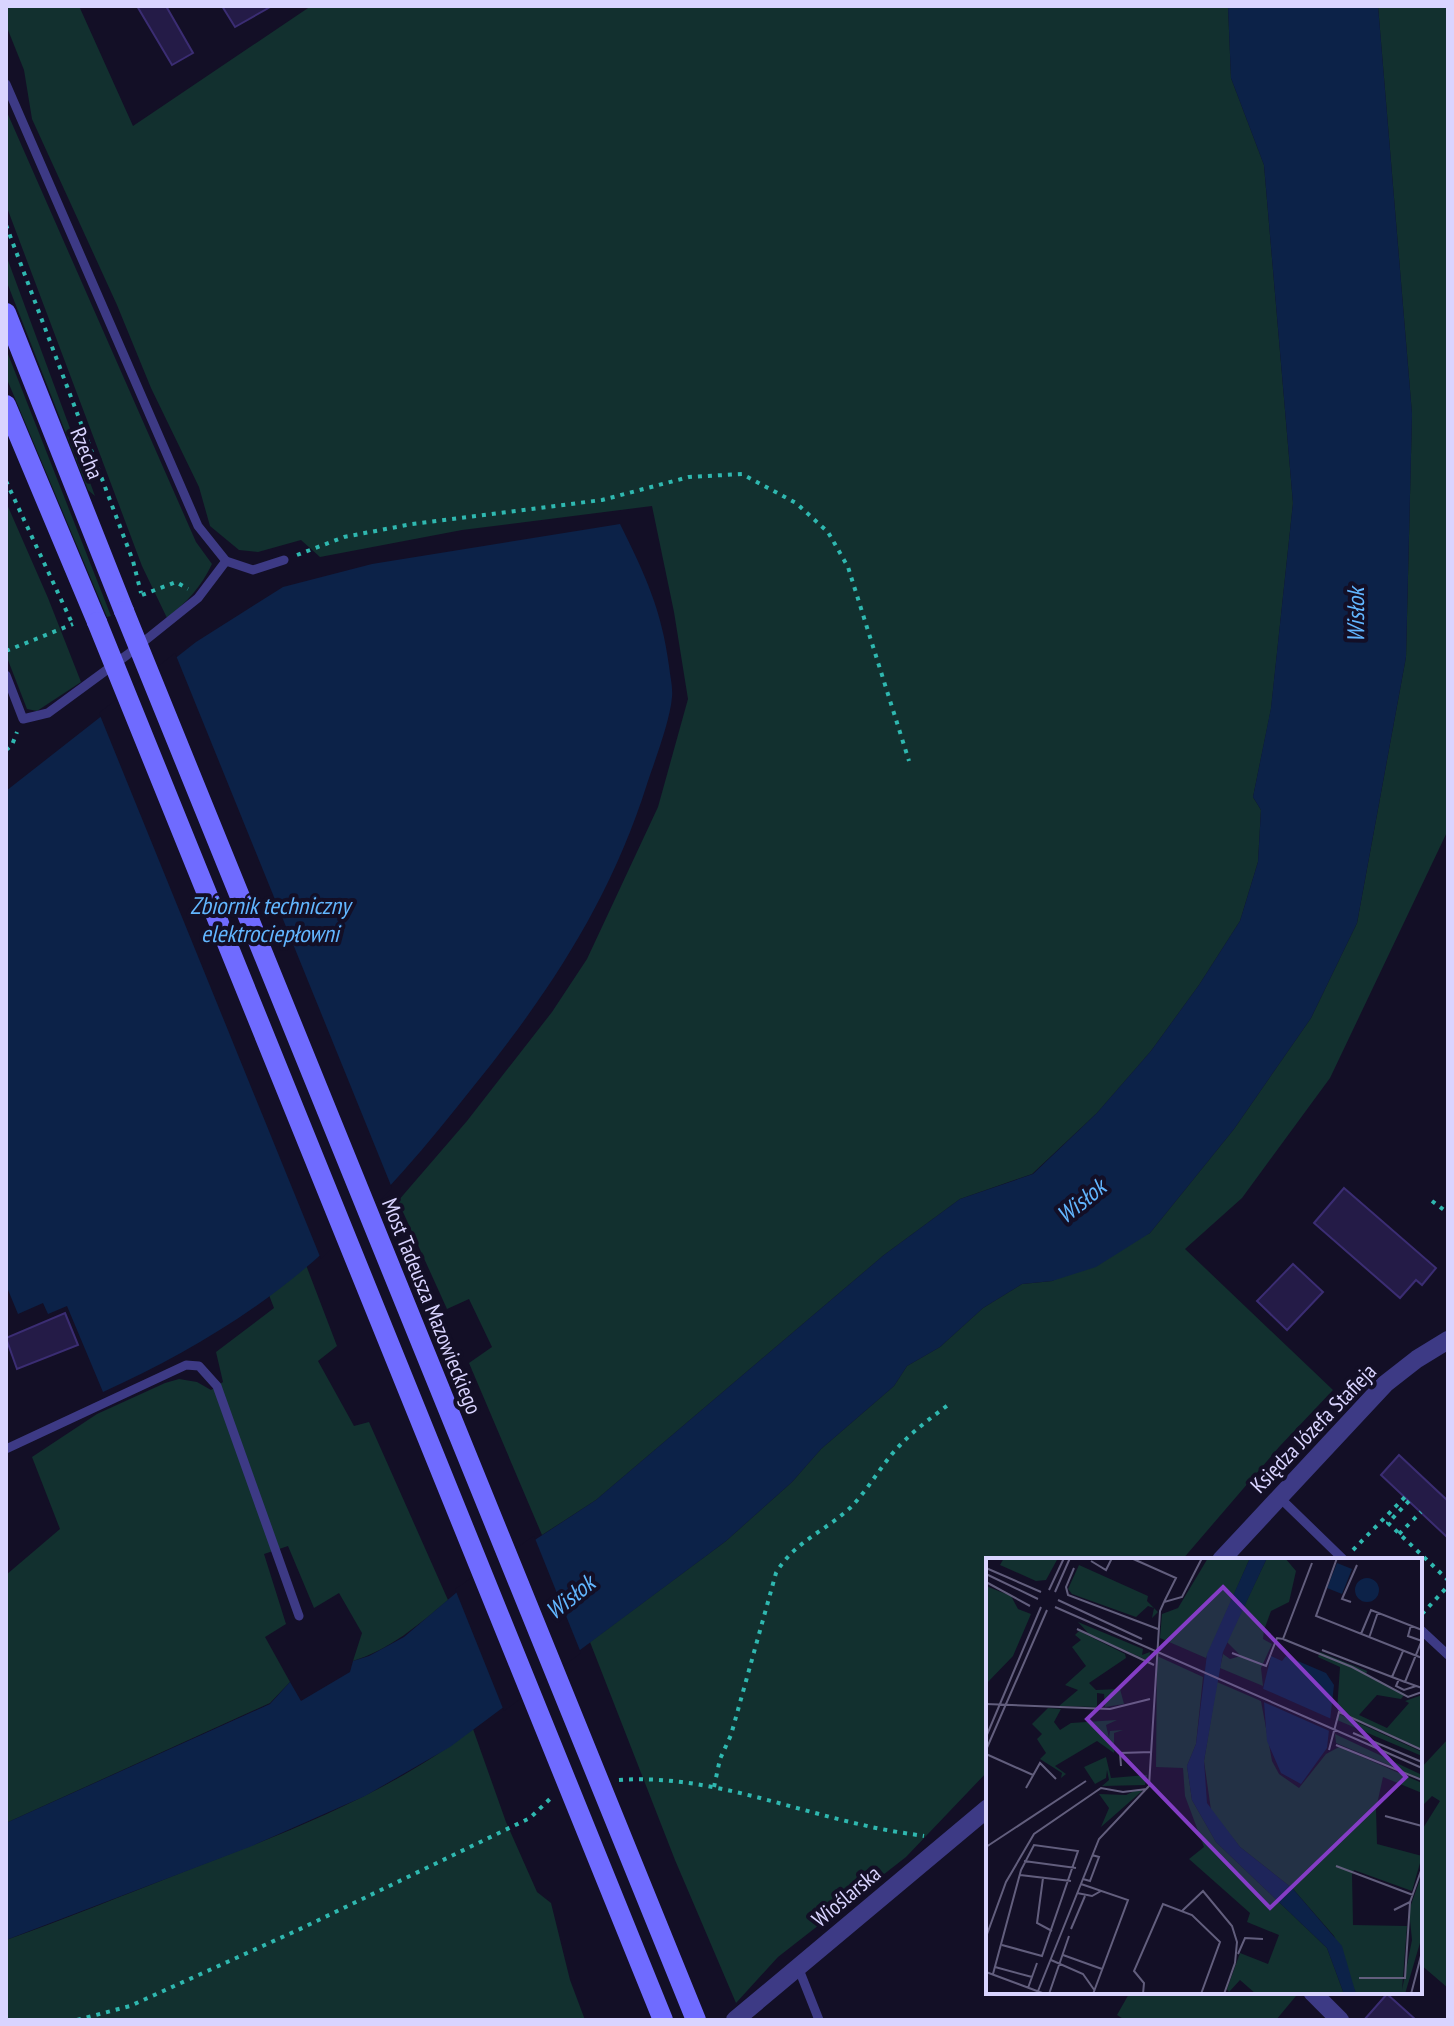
<svg xmlns="http://www.w3.org/2000/svg" width="1454" height="2026" font-family="'PT Sans Narrow',sans-serif">
<style>
.green{fill:#12302f}
.water{fill:#0c2248}
.pier{fill:#130f26}
.building{fill:#241b47;stroke:#3b2d73;stroke-width:2}
.lines{fill:none;stroke-linecap:round;stroke-linejoin:round}
.path{stroke:#2fb8b0;stroke-width:4;stroke-dasharray:4 6;stroke-linecap:butt}
.lane{stroke:#3d3a85;stroke-width:9}
.street{stroke:#3d3a85;stroke-width:18}
.secondary{stroke:#6f6bff;stroke-width:20}
.secondary-bridge{stroke:#6f6bff;stroke-width:20}
.labels{text-anchor:middle;dominant-baseline:central;stroke-width:8;stroke-linejoin:round;paint-order:stroke}
.street-label{font-size:22px;fill:#d9d4ff;stroke:#130f26}
.water-label{font-size:24px;font-style:italic;fill:#62b6ff;stroke:#130f26}
.inset-road{fill:none;stroke:#625e7d;stroke-width:2}
.view{fill:#843dc5;fill-opacity:0.15;stroke:#843dc5;stroke-width:4}
.inset-edge{fill:none;stroke:#d9d4ff;stroke-width:4}
</style>
<rect width="100%" height="100%" fill="#130f26"/>
<g class="green">
<polygon points="6,6 79,6 133,126 311,6 1228,6 1231,78 1264,165 1293,503 1271,709 1253,797 1261,810 1258,862 1240,921 1199,985 1151,1051 1097,1113 1032,1174 960,1199 884,1255 596,1500 542,1535 469,1363 492,1347 469,1299 447,1309 398,1201 467,1121 552,1012 587,959 658,807 688,699 674,612 652,506 462,530 320,557 301,540 258,552 239,550 210,526 199,487 151,388 117,305 32,119 24,70 6,25"/>
<polygon points="1378,6 1448,6 1448,830 1330,1078 1242,1198 1185,1249 1333,1390 1279,1447 1182,1560 988,1560 988,1771 906,1857 778,1957 736,2003 675,1860 590,1642 726,1541 792,1482 821,1449 894,1386 907,1366 940,1347 983,1308 1022,1284 1052,1281 1150,1233 1234,1129 1311,1018 1357,923 1406,657 1412,414"/>
<path d="M 6,110 L 196,542 L 212,564 C 201,587 187,602 167,618 L 142,566 L 6,205 Z"/>
<polygon points="6,255 95,496 88,490 6,280"/>
<polygon points="6,349 111,616 107,617 6,377"/>
<polygon points="6,502 48,598 81,682 37,711 27,709 6,655"/>
<path d="M 306,1265 L 337,1346 L 318,1361 L 354,1426 L 369,1422 L 448,1600 C 418,1625 391,1649 353,1661 L 362,1633 L 339,1593 L 314,1608 L 288,1546 L 264,1554 L 286,1624 L 265,1637 L 290,1682 L 270,1703 L 6,1823 L 6,1575 L 60,1529 L 32,1457 L 97,1414 L 165,1383 L 179,1379 L 197,1382 L 211,1390 L 223,1382 L 216,1352 L 274,1308 L 269,1295 Z"/>
<path d="M 473,1729 L 506,1822 L 537,1892 L 551,1903 L 570,1980 L 585,2020 L 6,2020 L 6,1940 C 66,1919 124,1895 183,1872 C 283,1834 387,1795 473,1729 Z"/>
<polygon points="1448,1739 1448,1988 1420,1964 1420,1833 1440,1801 1432,1796 1420,1808 1420,1769"/>
<polygon points="1130,1992 1291,1992 1296,1996 1276,2020 1125,2020 1117,2015"/>
</g>
<g class="water">
<polygon points="1228,6 1378,6 1412,414 1406,657 1357,923 1311,1018 1234,1129 1150,1233 1096,1267 1052,1281 1022,1284 983,1308 940,1347 907,1366 894,1386 821,1449 792,1482 726,1541 450,1747 365,1796 252,1846 6,1940 6,1823 270,1704 290,1682 301,1701 350,1672 353,1661 369,1656 404,1637 463,1587 596,1500 884,1255 960,1199 1033,1174 1097,1113 1151,1051 1199,985 1240,921 1258,862 1261,810 1253,797 1271,708 1293,503 1264,165 1231,78"/>
<path d="M 620,524 C 645,574 662,611 669,666 C 670,676 673,687 672,697 C 670,721 655,760 647,784 C 610,901 549,993 473,1087 C 428,1144 381,1200 327,1249 C 262,1309 183,1356 103,1392 L 67,1306 L 48,1314 L 43,1303 L 18,1314 L 6,1285 L 6,791 L 196,642 L 283,587 L 372,564 Z"/>
</g>
<g class="pier">
<polygon points="175,653 392,1188 321,1259 99,713"/>
<polygon points="534,1536 581,1653 504,1711 455,1589"/>
</g>
<g class="building">
<polygon points="137,6 166,6 193,53 172,65"/>
<polygon points="222,6 272,6 235,27"/>
<polygon points="1344,1188 1436,1268 1422,1285 1416,1280 1400,1298 1314,1223"/>
<polygon points="1293,1264 1323,1292 1287,1330 1257,1301"/>
<polygon points="65,1313 78,1345 17,1369 6,1338"/>
<polygon points="1399,1455 1448,1501 1448,1538 1381,1475"/>
<polygon points="1387,1994 1416,2020 1364,2020"/>
</g>
<g class="lines">
<g class="path">
<polyline points="6,225 133,561 141,593"/>
<polyline points="6,481 72,623"/>
<polyline points="297,555 344,537 412,524 602,500 689,477 742,474 796,503 828,532 848,567 909,761"/>
<polyline points="142,595 176,582 188,589"/>
<polyline points="6,651 73,624"/>
<polyline points="6,750 12,745 17,732"/>
<polyline points="1432,1201 1448,1213"/>
<polyline points="1409,1501 1388,1523 1448,1580"/>
<polyline points="1399,1534 1421,1512"/>
<polyline points="1353,1550 1405,1497"/>
<polyline points="1420,1566 1426,1559"/>
<polyline points="1422,1614 1448,1586"/>
<path d="M 619,1780 C 703,1774 782,1807 863,1825 C 883,1830 904,1833 924,1836"/>
<path d="M 714,1787 L 720,1759 L 731,1735 L 776,1573 C 793,1543 825,1531 850,1508 C 866,1492 878,1471 892,1454 C 908,1435 928,1420 948,1405"/>
<polyline points="77,2020 130,2006 298,1930 530,1818 553,1796"/>
</g>
<g class="lane">
<polyline points="6,84 198,526 226,561"/>
<polyline points="6,675 23,719 48,713 127,655 198,598 226,561 253,570 284,560"/>
<polyline points="6,1449 186,1365 199,1366 217,1386 299,1616"/>
<polyline points="1279,1497 1344,1560"/>
<polyline points="1420,1629 1448,1655"/>
<polyline points="798,1967 819,2020"/>
</g>
<g class="street">
<polyline points="1221,1560 1385,1384 1417,1359 1448,1340"/>
<polyline points="1312,1992 1340,2020"/>
<polyline points="735,2020 988,1808"/>
</g>
<g class="secondary">
<polyline points="6,313 124,611"/>
<polyline points="6,405 97,622"/>
</g>
<g class="secondary-bridge">
<polyline points="124,611 696,2020"/>
<polyline points="97,622 663,2020"/>
</g>
</g>
<g class="labels">
<g class="street-label">
<text transform="translate(87 453) rotate(68)">Rzecha</text>
<text transform="translate(432 1306) rotate(68)">Most Tadeusza Mazowieckiego</text>
<text transform="translate(1313 1428) rotate(-46)">Księdza Józefa Stafieja</text>
<text transform="translate(846 1896) rotate(-40)">Wioślarska</text>
</g>
<g class="water-label">
<text transform="translate(1355 615) rotate(-90)">Wisłok</text>
<text x="270" y="905">Zbiornik techniczny<tspan x="270" dy="28">elektrociepłowni</tspan></text>
<text transform="translate(1081 1201) rotate(-39)">Wisłok</text>
<text transform="translate(570 1597) rotate(-39)">Wisłok</text>
</g>
</g>
<g transform="translate(986 1558)">
<rect width="436" height="436" fill="#130f26"/>
<path d="M 18,0 L 72,0 L 60,22 L 50,23 L 14,7 ZM 222,0 L 264,0 L 220,100 L 174,80 L 176,56 L 192,50 ZM 281,0 L 299,0 L 310,13 L 303,44 L 285,53 L 278,72 L 277,81 L 286,86 L 275,110 L 277,128 L 234,110 L 237,96 L 244,101 L 255,98 L 241,84 ZM 93,7 L 162,38 L 161,43 L 172,54 L 166,60 L 168,50 L 162,48 L 150,59 L 86,36 L 82,31 ZM 0,28 L 25,38 L 32,51 L 45,56 L 27,98 L 0,126 ZM 92,64 L 157,91 L 156,97 L 164,94 L 163,103 L 104,77 ZM 93,73 L 139,96 L 140,100 L 103,125 L 110,132 L 134,131 L 138,146 L 119,149 L 118,136 L 111,135 L 111,149 L 73,148 L 92,132 L 79,127 L 100,108 L 86,89 L 95,82 L 89,77 ZM 334,94 L 381,113 L 380,117 L 419,136 L 415,141 L 391,137 L 373,157 L 401,170 L 423,145 L 419,143 L 436,137 L 436,191 L 351,152 L 354,109 L 332,99 ZM 171,98 L 217,119 L 210,186 L 201,208 L 206,242 L 230,284 L 341,390 L 358,436 L 270,436 L 254,422 L 243,434 L 241,431 L 254,395 L 282,406 L 293,377 L 261,364 L 264,355 L 203,301 L 218,289 L 199,238 L 197,210 L 170,209 ZM 231,124 L 275,143 L 286,203 L 293,216 L 313,230 L 340,196 L 353,189 L 436,225 L 436,235 L 397,219 L 390,251 L 391,286 L 436,298 L 426,333 L 368,312 L 366,316 L 367,367 L 421,368 L 416,432 L 426,382 L 423,352 L 436,316 L 436,378 L 419,436 L 370,436 L 348,378 L 307,331 L 254,289 L 225,252 L 218,203 ZM 62,150 L 75,151 L 68,164 L 74,172 L 85,165 L 131,162 L 120,167 L 123,180 L 124,173 L 137,172 L 128,175 L 128,195 L 111,183 L 69,208 L 80,216 L 75,220 L 76,215 L 54,201 L 60,195 L 51,181 L 56,176 L 46,166 ZM 353,156 L 436,194 L 436,198 L 351,162 ZM 349,176 L 436,217 L 436,221 L 350,185 ZM 120,199 L 125,220 L 161,217 L 159,227 L 116,228 L 123,222 L 121,212 L 120,220 L 109,226 L 98,209 ZM 152,231 L 156,233 L 115,269 L 123,250 L 113,236 L 140,237 Z" fill="#12302f"/>
<path d="M 264,0 L 281,0 L 237,94 L 218,203 L 221,245 L 254,289 L 307,331 L 356,388 L 370,436 L 358,436 L 341,390 L 230,284 L 206,242 L 201,208 L 210,186 L 221,96 ZM 351,5 L 366,11 L 356,36 L 341,30 ZM369 32a12 12 0 1 1 24 0a12 12 0 1 1-24 0ZM 285,98 L 296,103 L 300,98 L 340,115 L 348,127 L 341,190 L 315,226 L 295,215 L 281,183 L 277,131 Z" fill="#0c2248"/>
<path d="M 273,129 L 350,163 L 348,175 L 273,142 Z" fill="#130f26"/>
<path class="inset-road" d="M 145,0 L 190,20 L 178,44M 351,0 L 330,58 L 436,100M 105,3 L 120,12 L 126,0M 0,10 L 55,34M 88,10 L 80,29 L 82,37 L 172,71M 0,16 L 52,41M 0,24 L 44,48M 63,32 L 78,0M 69,34 L 84,0M 72,42 L 156,81M 365,44 L 356,41 L 371,7M 69,49 L 436,210M 425,67 L 422,78 L 436,83M 91,71 L 168,107M 375,76 L 385,52 L 436,72M 383,80 L 392,54M 297,81 L 366,109 L 422,139 L 436,134M 436,82 L 419,124 L 436,130M 336,92 L 419,124M 246,95 L 280,108 L 291,80 L 297,81 L 326,5M 406,119 L 417,93M 413,121 L 410,128 L 418,132 L 430,128M 0,146 L 124,151 L 164,141M 367,175 L 436,204M 0,179 L 55,49M 350,187 L 436,222M 0,192 L 61,52M 343,192 L 353,154 L 436,192M 0,196 L 47,217M 135,208 L 134,195 L 166,194M 40,230 L 54,205 L 70,221M 399,258 L 436,268M 0,289 L 100,223M 38,303 L 90,310M 350,308 L 427,337M 34,317 L 85,323M 57,320 L 51,365 L 66,373M 97,321 L 104,323 L 113,299 L 106,297M 95,326 L 142,342 L 107,436M 91,335 L 106,338 L 115,333M 408,352 L 424,344 L 436,310M 196,353 L 217,333 L 246,368 L 251,384 L 249,405M 85,371 L 99,338M 0,379 L 20,324 L 48,276 L 115,230 L 137,234 L 161,231M 252,396 L 259,380 L 277,381M 77,397 L 116,411M 65,402 L 97,416 L 109,433M 9,409 L 46,419M 0,414 L 59,436M 7,416 L 35,312 L 48,287 L 92,293 L 56,398 L 16,387M 373,420 L 419,420 L 424,344M 42,430 L 51,405M 52,433 L 113,281 L 163,228 L 174,53 L 178,44 L 196,39 L 216,0M 63,436 L 83,378M 157,436 L 158,425 L 148,413 L 177,346 L 206,357 L 234,384 L 215,436M 238,436 L 249,405M 425,436 L 436,394"/>
<path class="view" d="M 237,29 L 420,219 L 284,350 L 101,161 Z"/>
<rect width="436" height="436" class="inset-edge"/>
</g>
<rect width="1454" height="2026" fill="none" stroke="#d9d4ff" stroke-width="16"/>
</svg>
